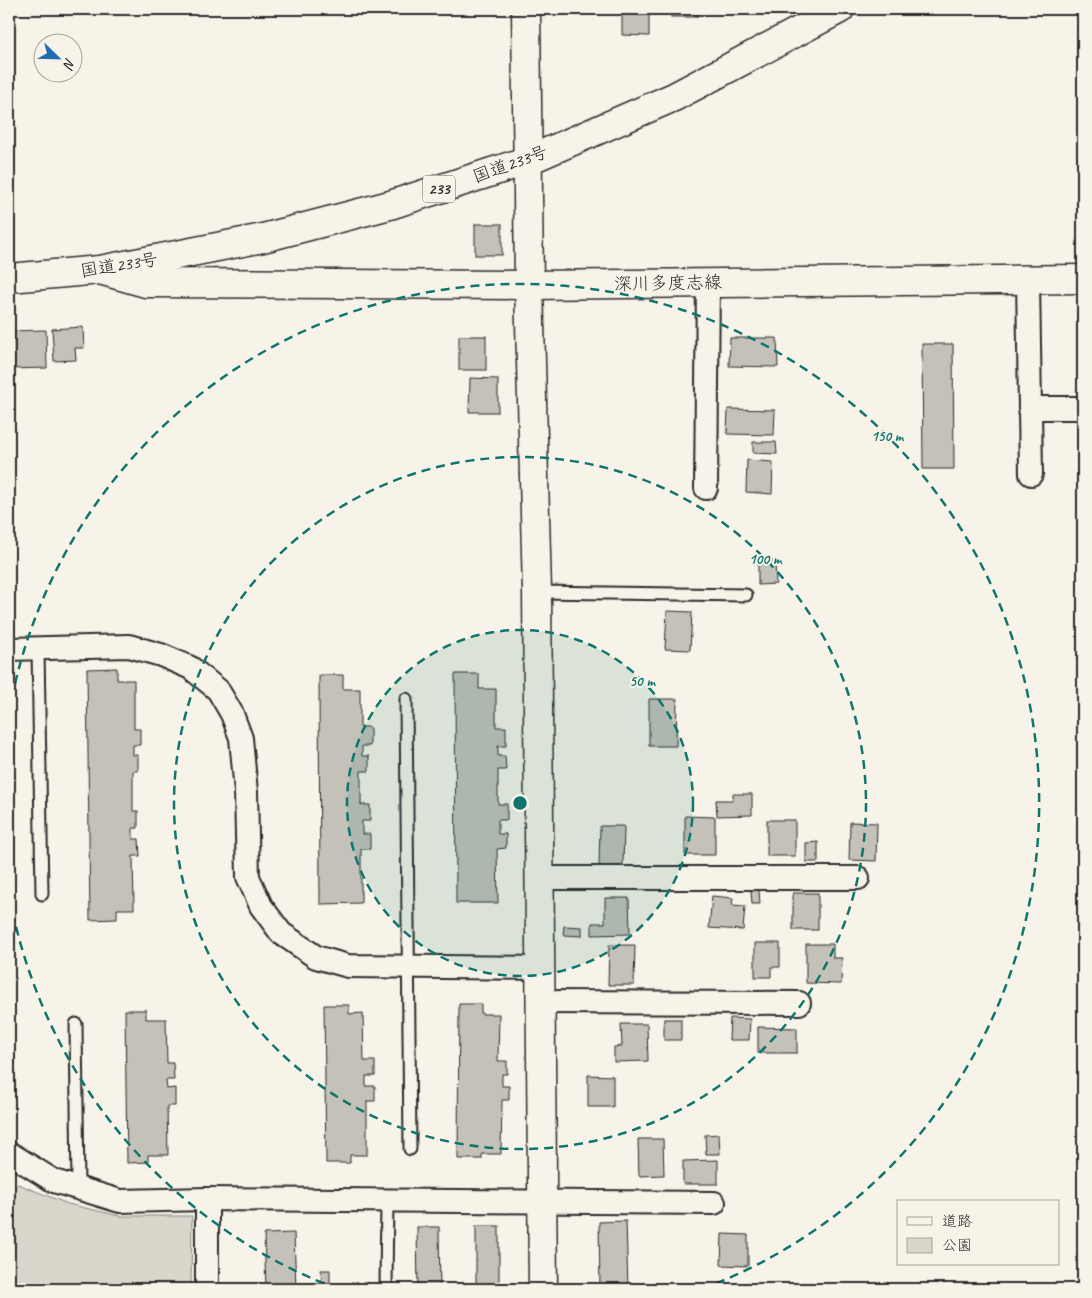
<svg xmlns="http://www.w3.org/2000/svg" width="1092" height="1298" font-family="Caveat,'Klee One',sans-serif">
<style>
.green{fill:#dad6cc;stroke:#82807c}
.building{fill:#c4c1b9;stroke:#2b2b2b}
.lines{fill:none;stroke-linecap:round;stroke-linejoin:round}
.service-casing{stroke:#2b2b2b;stroke-width:15}
.minor-casing{stroke:#2b2b2b;stroke-width:26}
.tertiary-casing{stroke:#2b2b2b;stroke-width:31}
.secondary-casing{stroke:#2b2b2b;stroke-width:31}
.trunk-casing{stroke:#2b2b2b;stroke-width:31}
.service{stroke:#f7f3e8;stroke-width:11}
.minor{stroke:#f7f3e8;stroke-width:22}
.tertiary{stroke:#f7f3e8;stroke-width:28}
.secondary{stroke:#f7f3e8;stroke-width:28}
.trunk{stroke:#f7f3e8;stroke-width:28}
.ring{fill:none;stroke:#0f766e;stroke-width:2.5;stroke-dasharray:9 6}
.labels{text-anchor:middle;dominant-baseline:central;stroke-width:4;stroke-linejoin:round;paint-order:stroke}
.shield{fill:#f7f3e8;stroke:#686764;stroke-width:1}
.shield-label{font-size:16px;font-weight:bold;fill:#2b2b2b}
.street-label{font-size:18px;fill:#2b2b2b;stroke:#f7f3e8}
.centre{fill:#0f766e;stroke:#f7f3e8;stroke-width:2.5}
.ring-label{font-size:15px;text-anchor:middle;font-weight:bold;fill:#0f766e;stroke:#f7f3e8;stroke-width:4;stroke-linejoin:round;paint-order:stroke}
</style>
<rect width="100%" height="100%" fill="#f7f3e8"/>
<filter id="ink" filterUnits="userSpaceOnUse"><feTurbulence type="fractalNoise" baseFrequency=".02" numOctaves="2"/><feDisplacementMap in="SourceGraphic" scale="10" xChannelSelector="R" yChannelSelector="G"/><feConvolveMatrix kernelMatrix="1 2 1 2 8 2 1 2 1" color-interpolation-filters="sRGB"/></filter>
<g filter="url(#ink)">
<polygon class="green" points="18,1184 68,1204 120,1216 192,1216 191,1289 9,1289 9,1194"/>
<g class="building">
<polygon points="622,9 649,9 649,36 622,35"/>
<rect x="671" y="9" width="26" height="8"/>
<rect x="475" y="224" width="27" height="31"/>
<polygon points="83,327 84,348 75,348 76,360 54,361 52,329"/>
<polygon points="46,330 47,368 9,369 9,331"/>
<rect x="459" y="336" width="27" height="34"/>
<polygon points="730,338 777,338 778,367 729,366"/>
<polygon points="922,344 953,344 954,469 923,469"/>
<polygon points="470,378 498,379 498,412 469,412"/>
<polygon points="728,409 775,410 774,435 727,434"/>
<polygon points="753,442 776,442 777,454 753,453"/>
<polygon points="747,460 773,462 772,494 746,492"/>
<polygon points="775,561 776,584 758,585 758,562"/>
<polygon points="667,611 692,612 690,650 665,649"/>
<polygon points="117,668 117,680 134,680 134,729 140,729 140,745 133,745 133,755 138,755 138,771 133,771 133,811 138,811 138,828 133,828 133,839 139,839 140,856 133,856 134,909 117,909 117,919 90,920 87,669"/>
<polygon points="455,674 479,674 479,689 496,689 496,727 506,727 506,746 498,746 498,756 505,756 506,770 498,770 498,804 507,804 507,820 498,820 498,834 506,834 506,848 497,849 498,903 456,903"/>
<polygon points="319,675 343,675 343,689 360,689 360,727 370,727 370,746 362,746 362,756 369,756 369,771 361,771 361,805 370,805 370,821 362,821 362,834 370,834 370,849 361,849 361,903 320,904"/>
<polygon points="649,699 677,699 676,746 649,746"/>
<polygon points="733,794 752,794 752,815 717,816 716,800 733,800"/>
<polygon points="685,816 715,817 715,855 685,855"/>
<rect x="767" y="820" width="28" height="36"/>
<polygon points="850,822 877,823 876,861 849,860"/>
<polygon points="600,826 624,826 623,866 599,866"/>
<polygon points="818,842 818,862 806,862 806,843"/>
<polygon points="759,890 760,904 752,904 751,891"/>
<rect x="793" y="893" width="25" height="37"/>
<polygon points="712,896 733,898 732,905 745,906 743,930 709,928"/>
<polygon points="605,898 629,898 630,934 592,935 592,923 605,923"/>
<polygon points="564,926 582,927 582,936 563,935"/>
<polygon points="755,943 780,943 780,967 771,967 771,977 755,977"/>
<polygon points="806,944 833,944 833,958 842,958 841,984 806,983"/>
<polygon points="609,945 635,945 634,985 608,985"/>
<polygon points="459,1004 481,1004 481,1014 499,1014 498,1061 507,1061 507,1074 502,1074 502,1086 509,1086 509,1100 502,1100 501,1154 482,1154 482,1159 458,1159"/>
<polygon points="324,1005 349,1005 349,1014 363,1013 364,1061 375,1061 375,1076 366,1076 366,1086 375,1086 375,1101 367,1101 367,1155 350,1155 350,1163 326,1163"/>
<polygon points="125,1010 146,1010 146,1019 166,1019 167,1063 173,1063 174,1080 166,1080 167,1089 175,1088 175,1106 167,1106 168,1155 148,1155 148,1162 127,1163"/>
<polygon points="730,1018 750,1019 749,1040 729,1040"/>
<rect x="664" y="1019" width="17" height="21"/>
<polygon points="621,1024 647,1024 648,1061 614,1062 614,1047 622,1046"/>
<polygon points="758,1027 797,1028 797,1053 758,1053"/>
<polygon points="588,1075 613,1076 613,1107 588,1107"/>
<polygon points="719,1134 720,1154 706,1154 705,1135"/>
<polygon points="638,1139 663,1139 664,1175 639,1176"/>
<polygon points="718,1160 718,1184 683,1184 683,1161"/>
<polygon points="626,1221 628,1288 600,1288 599,1222"/>
<rect x="476" y="1226" width="23" height="63"/>
<polygon points="417,1227 439,1227 440,1289 418,1289"/>
<polygon points="294,1233 296,1289 266,1289 264,1234"/>
<polygon points="722,1234 748,1235 748,1266 721,1265"/>
<polygon points="321,1270 330,1270 330,1289 322,1289"/>
</g>
<g class="lines">
<g class="service-casing">
<g id="service">
<polyline points="537,592 746,595"/>
<polyline points="38,649 42,894"/>
<polyline points="406,699 410,1149"/>
<polyline points="76,1024 78,1188"/>
<polyline points="386,1289 387,1199"/>
</g>
</g>
<g class="minor-casing">
<g id="minor">
<polyline points="1028,280 1031,474"/>
<polyline points="1030,408 1083,408"/>
<polyline points="706,488 708,282"/>
<polyline points="9,649 129,646 161,655 191,668 218,690 232,714 241,738 246,792 248,877 261,906 281,933 316,957 348,966 540,968"/>
<polyline points="539,878 858,878"/>
<polyline points="540,1002 799,1003"/>
<polyline points="9,1153 54,1181 120,1201 207,1199 714,1203"/>
<polyline points="207,1199 207,1289"/>
</g>
</g>
<g class="tertiary-casing">
<polyline id="tertiary" points="100,270 146,283 529,285 537,592 543,1289"/>
</g>
<g class="secondary-casing">
<polyline id="secondary" points="526,9 529,285 1083,279"/>
</g>
<g class="trunk-casing">
<polyline id="trunk" points="9,278 100,270 263,238 390,205 498,170 529,160 674,97 840,9"/>
</g>
<use href="#service" class="service"/>
<use href="#minor" class="minor"/>
<use href="#tertiary" class="tertiary"/>
<use href="#secondary" class="secondary"/>
<use href="#trunk" class="trunk"/>
</g>
</g>
<circle cx="520" cy="803" r="173" fill="#0f766e" fill-opacity=".12"/>
<g class="ring">
<circle cx="520" cy="803" r="173"/>
<circle cx="520" cy="803" r="346"/>
<path d="M338 1289A519 519 0 0 1 9 893M9 713A519 519 0 1 1 702 1289"/>
</g>
<g class="labels">
<rect class="shield" x="423" y="175.5" width="32" height="27" rx="4"/>
<g class="shield-label">
<text x="439" y="189">233</text>
</g>
<g class="street-label">
<text transform="translate(510 164) rotate(-20)">国道233号</text>
<text transform="translate(119 265) rotate(-9)">国道233号</text>
<text transform="translate(668 283) rotate(-1)">深川多度志線</text>
</g>
</g>
<circle cx="520" cy="803" r="8" class="centre"/>
<g class="ring-label">
<text x="887" y="441">150 m</text>
<text x="765" y="564">100 m</text>
<text x="642" y="686">50 m</text>
</g>
<rect width="1092" height="1298" fill="none" stroke="#f7f3e8" stroke-width="30"/>
<rect x="15" y="15" width="1062" height="1268" fill="none" stroke="#2b2b2b" stroke-width="2" filter="url(#ink)"/>
<rect x="897" y="1200" width="162" height="65" fill="#f7f3e8" stroke="#a5a39c"/>
<rect x="907" y="1217" width="25" height="8" fill="#f7f3e8" stroke="#a5a39c"/>
<text x="942" y="1226" font-size="15" fill="#2b2b2b">道路</text>
<rect x="907" y="1238" width="25" height="15" fill="#dad6cc" stroke="#a5a39c"/>
<text x="942" y="1250" font-size="15" fill="#2b2b2b">公園</text>
<g transform="translate(58 58) rotate(113)"><circle r="24" fill="#f7f3e8" stroke="#a5a39c"/>
<path d="M0-4L9 19L0 12L-9 19Z" fill="#1f6fb2"/>
<text y="-8" font-size="14" font-weight="bold" text-anchor="middle" fill="#2b2b2b">N</text>
</g>
</svg>
